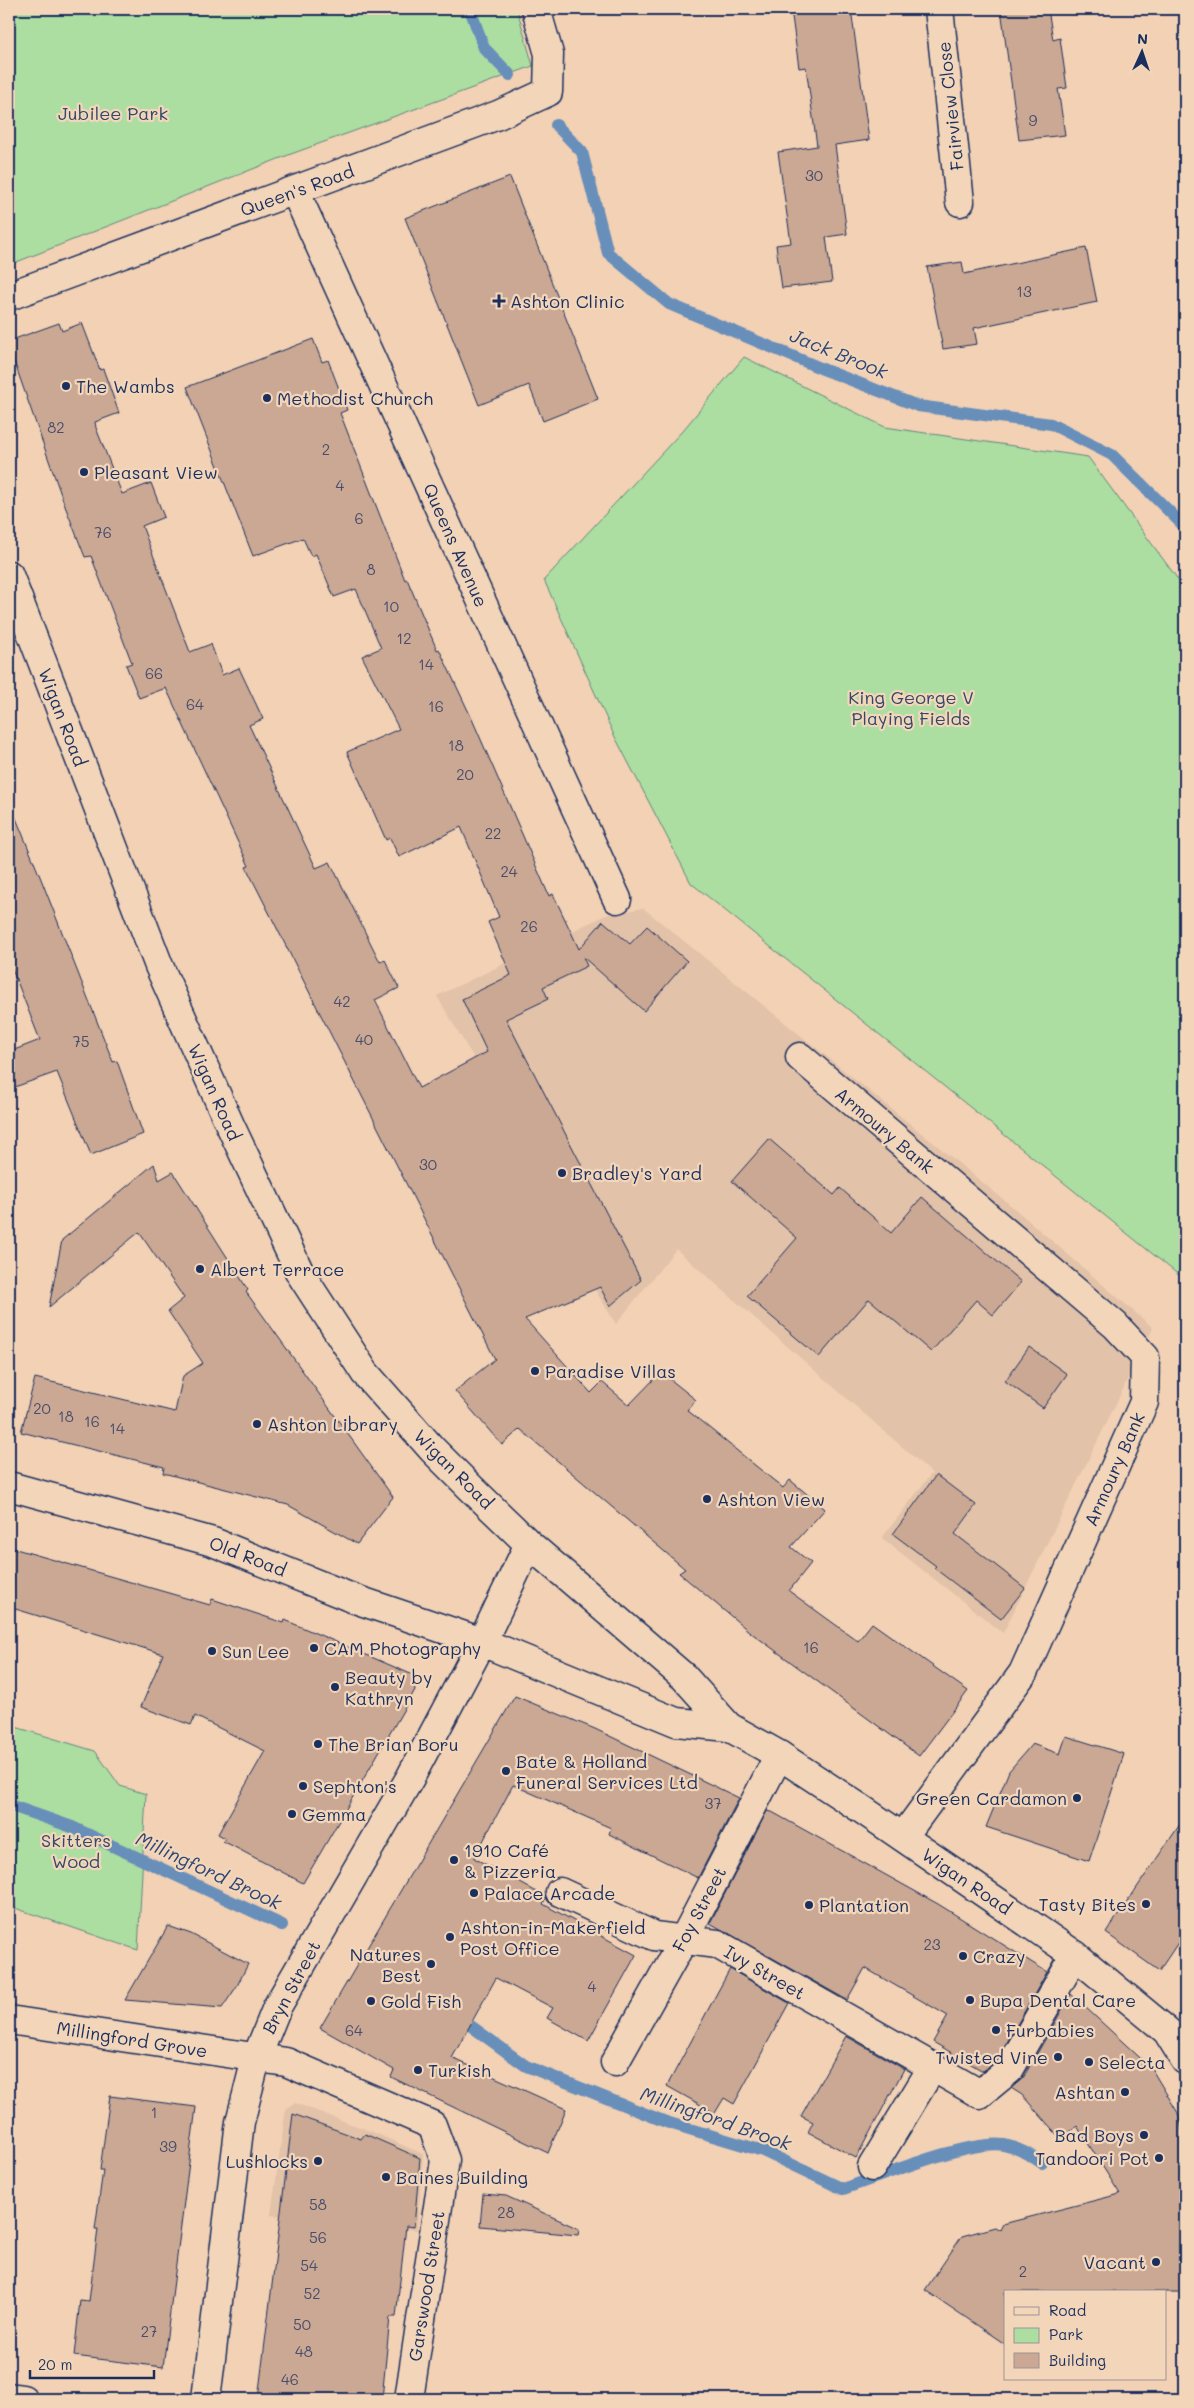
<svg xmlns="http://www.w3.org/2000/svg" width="1194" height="2408" font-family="Mali,sans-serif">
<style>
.built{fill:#e2c2a8}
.green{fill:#abdea0;stroke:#63867f}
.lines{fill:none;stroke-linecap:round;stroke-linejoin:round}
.stream{stroke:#678eba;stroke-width:12}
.building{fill:#cba893;stroke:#1b2f5e}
.minor-casing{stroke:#1b2f5e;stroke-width:31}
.major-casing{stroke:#1b2f5e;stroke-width:31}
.minor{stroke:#f3d6ba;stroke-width:28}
.major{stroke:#f3d6ba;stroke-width:28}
.poi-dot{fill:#1b2f5e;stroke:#f3d6ba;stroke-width:2}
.labels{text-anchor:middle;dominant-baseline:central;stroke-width:4.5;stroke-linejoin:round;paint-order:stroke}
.number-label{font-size:15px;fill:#474d6b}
.street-label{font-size:18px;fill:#1b2f5e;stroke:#f3d6ba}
.park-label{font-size:18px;fill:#314968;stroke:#f3d6ba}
.poi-label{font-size:18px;fill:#1b2f5e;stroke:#f3d6ba;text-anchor:start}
.water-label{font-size:19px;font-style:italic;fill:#2e4775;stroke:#f3d6ba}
</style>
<rect width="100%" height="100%" fill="#f2d1b4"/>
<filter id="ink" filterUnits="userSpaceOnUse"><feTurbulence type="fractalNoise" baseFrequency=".02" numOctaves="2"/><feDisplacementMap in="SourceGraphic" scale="10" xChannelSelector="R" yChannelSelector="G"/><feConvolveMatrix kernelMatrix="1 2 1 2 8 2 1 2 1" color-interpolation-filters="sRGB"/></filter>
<g filter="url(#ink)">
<g class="built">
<polygon points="643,908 1009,1204 1153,1328 1003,1633 882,1538 932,1473 676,1249 616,1324 542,1203 479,1067 437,996 606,915"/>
<polygon points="295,2103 370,2131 423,2154 417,2230 271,2215 286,2108"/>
</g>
<g class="green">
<polygon points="9,9 517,9 533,66 291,154 9,265"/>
<polygon points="744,357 885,427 1088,457 1185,589 1185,1280 691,883 613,733 544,580 684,429"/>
<polygon points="9,1725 95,1751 120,1786 146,1794 138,1950 9,1906"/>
</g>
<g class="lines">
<g class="stream">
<polyline points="470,9 484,48 510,75"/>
<polyline points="556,125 582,152 608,253 669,304 825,370 918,406 1051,424 1112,455 1185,527"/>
<polyline points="9,1805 72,1827 282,1925"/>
<path d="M 471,2026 L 526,2066 L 666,2122 L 763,2151 L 843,2189 C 879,2177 970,2139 1004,2145 C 1019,2148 1030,2155 1042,2163"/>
</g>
</g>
<g class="building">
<polygon points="791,9 851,9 869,140 835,145 847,234 826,237 832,282 782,288 776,245 791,243 778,152 817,146 806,67 799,68"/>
<polygon points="1001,9 1048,9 1053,40 1060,38 1067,88 1058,89 1065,135 1019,140"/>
<polygon points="510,177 598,399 543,421 529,385 479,405 405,218"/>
<polygon points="1086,248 1097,302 974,328 977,344 943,349 927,267 962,262 964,274"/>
<polygon points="59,323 62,331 82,323 100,370 103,369 119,413 95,422 96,428 122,494 151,483 164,517 142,526 190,652 211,644 222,675 239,668 263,719 249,725 316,868 330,862 380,962 385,960 399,988 375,1000 419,1088 487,1052 462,999 511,975 488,922 499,917 461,827 399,857 390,838 386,840 347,752 399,729 362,656 381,648 356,589 334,597 316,554 311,556 303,538 253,556 187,387 313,339 322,362 328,360 347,410 340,413 405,580 407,579 437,650 439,649 472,719 549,896 553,894 579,949 603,921 630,944 647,926 687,961 644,1011 583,957 587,966 543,987 548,999 506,1019 641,1280 610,1306 600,1287 525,1319 591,1393 602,1382 629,1405 661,1372 696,1400 687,1410 783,1488 790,1480 825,1509 791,1547 811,1563 789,1591 858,1641 872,1623 968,1691 919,1756 750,1632 679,1573 685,1569 520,1429 502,1445 455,1391 495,1359 246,867 249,866 166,688 139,698 126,665 132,663 91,556 85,557 65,506 9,347 9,341"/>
<polygon points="9,806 11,806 41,879 113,1062 117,1061 143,1134 91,1155 57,1072 9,1089 9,1052 40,1040 9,961"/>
<polygon points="769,1139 834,1195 840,1188 891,1233 922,1197 1021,1282 993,1315 976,1300 931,1352 869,1299 819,1357 747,1296 797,1238 732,1181"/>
<polygon points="154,1164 159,1180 173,1172 248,1290 246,1292 393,1497 357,1544 288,1505 163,1473 164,1467 21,1432 35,1378 175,1412 183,1376 203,1363 168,1311 184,1298 139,1232 49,1307 62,1240"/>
<polygon points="1029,1347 1067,1374 1043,1408 1005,1381"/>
<polygon points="936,1475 976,1505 955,1534 1025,1588 1001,1619 934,1568 936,1566 893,1534"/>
<polygon points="9,1547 210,1605 212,1599 284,1623 285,1620 413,1675 415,1690 303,1883 223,1841 225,1838 218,1834 265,1751 195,1716 191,1725 141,1707 163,1654 9,1607"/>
<polygon points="515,1696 595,1729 739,1798 698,1878 609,1834 611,1828 513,1785 474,1858 546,1897 543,1904 636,1955 588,2041 547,2018 553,2008 496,1978 452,2058 566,2109 548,2153 391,2077 394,2070 320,2028"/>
<polygon points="1066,1736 1124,1754 1089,1861 986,1827 1009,1771 1032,1744 1060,1754"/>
<polygon points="767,1811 772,1812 938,1904 1047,1972 997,2060 983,2071 933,2042 948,2016 865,1968 847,2000 710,1923"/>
<polygon points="1185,1817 1185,1932 1159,1971 1106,1933"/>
<polygon points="168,1926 191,1934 248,1964 237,1986 222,2008 125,2000"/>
<polygon points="730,1969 789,2003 734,2104 724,2098 715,2113 667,2086"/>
<polygon points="1071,1994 1151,2068 1178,2113 1185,2141 1185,2292 1005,2292 1005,2344 925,2290 962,2236 995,2227 1000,2230 1003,2224 1120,2194 1077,2126 1061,2139 1022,2095 1011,2088 1023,2078"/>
<polygon points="846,2036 904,2069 856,2158 808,2132 813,2122 801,2116"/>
<polygon points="110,2096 196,2107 163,2367 74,2356 80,2300 89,2301 98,2229 95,2229 103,2170 100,2170"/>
<polygon points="293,2114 361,2139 365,2134 420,2158 414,2227 406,2226 396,2317 390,2317 382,2399 258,2399"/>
<polygon points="483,2194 506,2196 579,2229 578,2235 480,2226"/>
</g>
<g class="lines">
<g class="minor-casing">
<g id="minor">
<polyline points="939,9 960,202"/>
<polyline points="295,191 617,899"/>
<polyline points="9,296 498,115 548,92 549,54 536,9"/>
<polyline points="800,1057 1115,1325 1145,1357 1144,1402 1023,1673 903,1837"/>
<polyline points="9,1486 213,1542 352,1598 482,1642"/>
<polyline points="560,1892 654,1936 717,1944 980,2094 1009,2070 1075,1955"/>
<polyline points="9,2020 286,2062 432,2125 445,2160 409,2399"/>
<polyline points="615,2062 684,1939 779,1755"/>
<polyline points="872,2167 932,2068"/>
<polyline points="9,2397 23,2399"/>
</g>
</g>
<g class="major-casing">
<g id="major">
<polyline points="9,575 159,966 230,1125 300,1273 365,1373 432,1449 471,1488 529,1544 684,1677 729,1727 779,1755 863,1810 1075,1955 1167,2031 1185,2060"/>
<polyline points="482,1642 676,1722 729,1727"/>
<polyline points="206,2399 240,2122 256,2059 277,2007 410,1778 482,1642 529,1544"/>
</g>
</g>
<use href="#minor" class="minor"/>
<use href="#major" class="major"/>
</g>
</g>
<g class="poi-dot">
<path d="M496.5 293.5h5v5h5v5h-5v5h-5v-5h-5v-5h5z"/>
<circle cx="66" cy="386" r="5"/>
<circle cx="267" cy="398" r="5"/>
<circle cx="84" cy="472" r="5"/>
<circle cx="562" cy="1173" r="5"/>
<circle cx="200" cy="1269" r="5"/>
<circle cx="535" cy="1371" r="5"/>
<circle cx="257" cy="1424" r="5"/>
<circle cx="707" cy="1499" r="5"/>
<circle cx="314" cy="1648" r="5"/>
<circle cx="212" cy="1651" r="5"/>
<circle cx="335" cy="1687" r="5"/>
<circle cx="318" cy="1744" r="5"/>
<circle cx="506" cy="1771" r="5"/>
<circle cx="303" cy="1786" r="5"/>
<circle cx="1077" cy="1798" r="5"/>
<circle cx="292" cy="1814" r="5"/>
<circle cx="454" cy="1860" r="5"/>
<circle cx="474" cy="1893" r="5"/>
<circle cx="1146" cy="1904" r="5"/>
<circle cx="809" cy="1905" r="5"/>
<circle cx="450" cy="1937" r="5"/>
<circle cx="963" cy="1956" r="5"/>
<circle cx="431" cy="1964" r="5"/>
<circle cx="970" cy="2000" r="5"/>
<circle cx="371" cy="2001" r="5"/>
<circle cx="996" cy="2030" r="5"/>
<circle cx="1058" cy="2057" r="5"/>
<circle cx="1089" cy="2062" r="5"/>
<circle cx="418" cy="2070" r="5"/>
<circle cx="1125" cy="2092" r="5"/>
<circle cx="1144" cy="2135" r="5"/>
<circle cx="1159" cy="2158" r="5"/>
<circle cx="318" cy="2161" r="5"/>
<circle cx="386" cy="2177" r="5"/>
<circle cx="1156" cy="2262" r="5"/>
</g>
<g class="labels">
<g class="number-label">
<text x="1033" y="120">9</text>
<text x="814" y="175">30</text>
<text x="1024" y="291">13</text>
<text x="56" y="427">82</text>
<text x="326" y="449">2</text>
<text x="340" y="485">4</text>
<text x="359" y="518">6</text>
<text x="103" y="532">76</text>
<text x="371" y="569">8</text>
<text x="391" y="606">10</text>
<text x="404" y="638">12</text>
<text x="426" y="664">14</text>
<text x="154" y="673">66</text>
<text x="195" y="704">64</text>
<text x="436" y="706">16</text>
<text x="456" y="745">18</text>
<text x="465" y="774">20</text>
<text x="493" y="833">22</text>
<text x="509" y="871">24</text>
<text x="529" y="926">26</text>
<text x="342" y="1001">42</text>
<text x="364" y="1039">40</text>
<text x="81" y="1041">75</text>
<text x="428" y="1164">30</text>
<text x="42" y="1408">20</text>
<text x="66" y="1416">18</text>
<text x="92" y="1421">16</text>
<text x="117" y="1428">14</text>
<text x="811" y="1647">16</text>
<text x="713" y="1803">37</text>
<text x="932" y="1944">23</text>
<text x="592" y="1986">4</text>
<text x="354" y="2030">64</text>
<text x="154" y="2112">1</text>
<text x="168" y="2146">39</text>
<text x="318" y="2204">58</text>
<text x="506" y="2212">28</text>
<text x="318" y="2237">56</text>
<text x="309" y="2265">54</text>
<text x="1023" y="2271">2</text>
<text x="312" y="2293">52</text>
<text x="302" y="2324">50</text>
<text x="149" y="2331">27</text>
<text x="304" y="2351">48</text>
<text x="290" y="2379">46</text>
</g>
<g class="street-label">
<text transform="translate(950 106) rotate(-96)">Fairview Close</text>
<text transform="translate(297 190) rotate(-20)">Queen's Road</text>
<text transform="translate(456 545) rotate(66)">Queens Avenue</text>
<text transform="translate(63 717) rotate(69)">Wigan Road</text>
<text transform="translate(215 1092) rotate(66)">Wigan Road</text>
<text transform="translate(885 1130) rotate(40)">Armoury Bank</text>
<text transform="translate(454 1469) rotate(45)">Wigan Road</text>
<text transform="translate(1114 1469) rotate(-66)">Armoury Bank</text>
<text transform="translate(248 1556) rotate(21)">Old Road</text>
<text transform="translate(967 1881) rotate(34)">Wigan Road</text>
<text transform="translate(699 1909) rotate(-62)">Foy Street</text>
<text transform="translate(765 1972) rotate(30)">Ivy Street</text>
<text transform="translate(291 1987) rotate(-62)">Bryn Street</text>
<text transform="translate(132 2039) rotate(9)">Millingford Grove</text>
<text transform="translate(426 2286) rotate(-81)">Garswood Street</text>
</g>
<g class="park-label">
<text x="113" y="113">Jubilee Park</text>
<text x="911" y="697">King George V<tspan x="911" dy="21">Playing Fields</tspan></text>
<text x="76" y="1840">Skitters<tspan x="76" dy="21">Wood</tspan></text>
</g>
<g class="poi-label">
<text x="510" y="301">Ashton Clinic</text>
<text x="76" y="386">The Wambs</text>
<text x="277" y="398">Methodist Church</text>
<text x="94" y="472">Pleasant View</text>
<text x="572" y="1173">Bradley's Yard</text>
<text x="210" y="1269">Albert Terrace</text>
<text x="545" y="1371">Paradise Villas</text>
<text x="267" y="1424">Ashton Library</text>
<text x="717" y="1499">Ashton View</text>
<text x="324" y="1648">CAM Photography</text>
<text x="222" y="1651">Sun Lee</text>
<text x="345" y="1677">Beauty by<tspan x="345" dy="21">Kathryn</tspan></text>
<text x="328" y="1744">The Brian Boru</text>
<text x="516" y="1761">Bate &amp; Holland<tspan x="516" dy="21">Funeral Services Ltd</tspan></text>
<text x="313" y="1786">Sephton's</text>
<text x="1067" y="1798" text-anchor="end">Green Cardamon</text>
<text x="302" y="1814">Gemma</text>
<text x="464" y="1850">1910 Café<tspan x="464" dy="21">&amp; Pizzeria</tspan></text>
<text x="484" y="1893">Palace Arcade</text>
<text x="1136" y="1904" text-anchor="end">Tasty Bites</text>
<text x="819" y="1905">Plantation</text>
<text x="460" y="1927">Ashton-in-Makerfield<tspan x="460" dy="21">Post Office</tspan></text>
<text x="421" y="1954" text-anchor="end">Natures<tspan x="421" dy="21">Best</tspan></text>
<text x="973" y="1956">Crazy</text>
<text x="980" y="2000">Bupa Dental Care</text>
<text x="381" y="2001">Gold Fish</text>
<text x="1006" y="2030">Furbabies</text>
<text x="1048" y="2057" text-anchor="end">Twisted Vine</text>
<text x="1099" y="2062">Selecta</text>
<text x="428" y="2070">Turkish</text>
<text x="1115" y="2092" text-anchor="end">Ashtan</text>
<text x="1134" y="2135" text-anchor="end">Bad Boys</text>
<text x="1149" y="2158" text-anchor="end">Tandoori Pot</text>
<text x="308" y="2161" text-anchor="end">Lushlocks</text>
<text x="396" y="2177">Baines Building</text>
<text x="1146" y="2262" text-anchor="end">Vacant</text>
</g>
<g class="water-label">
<text transform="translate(839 353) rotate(22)">Jack Brook</text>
<text transform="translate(209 1870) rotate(25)">Millingford Brook</text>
<text transform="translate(716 2118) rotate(19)">Millingford Brook</text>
</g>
</g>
<rect width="1194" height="2408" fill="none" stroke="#f3d6ba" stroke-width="30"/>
<rect x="15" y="15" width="1164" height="2378" fill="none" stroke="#1b2f5e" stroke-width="2" filter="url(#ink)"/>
<rect x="1004" y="2290" width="162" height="90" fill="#f3d6ba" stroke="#9d9395"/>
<rect x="1014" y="2307" width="25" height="8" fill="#f3d6ba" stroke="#9d9395"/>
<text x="1049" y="2316" font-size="15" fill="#1b2f5e">Road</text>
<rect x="1014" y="2328" width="25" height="15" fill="#abdea0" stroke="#9d9395"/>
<text x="1049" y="2340" font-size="15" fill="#1b2f5e">Park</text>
<rect x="1014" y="2353" width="25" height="15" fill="#cba893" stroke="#9d9395"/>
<text x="1049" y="2366" font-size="15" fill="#1b2f5e">Building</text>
<g transform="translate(1142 52) rotate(3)" stroke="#f3d6ba" stroke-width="4" paint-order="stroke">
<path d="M0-4L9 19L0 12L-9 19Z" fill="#1b2f5e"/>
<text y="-8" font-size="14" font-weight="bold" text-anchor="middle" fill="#1b2f5e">N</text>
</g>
<path d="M30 2370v8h124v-8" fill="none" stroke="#1b2f5e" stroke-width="2.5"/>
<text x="38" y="2370" font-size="15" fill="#1b2f5e" stroke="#f3d6ba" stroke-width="4" paint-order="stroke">20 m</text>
</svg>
